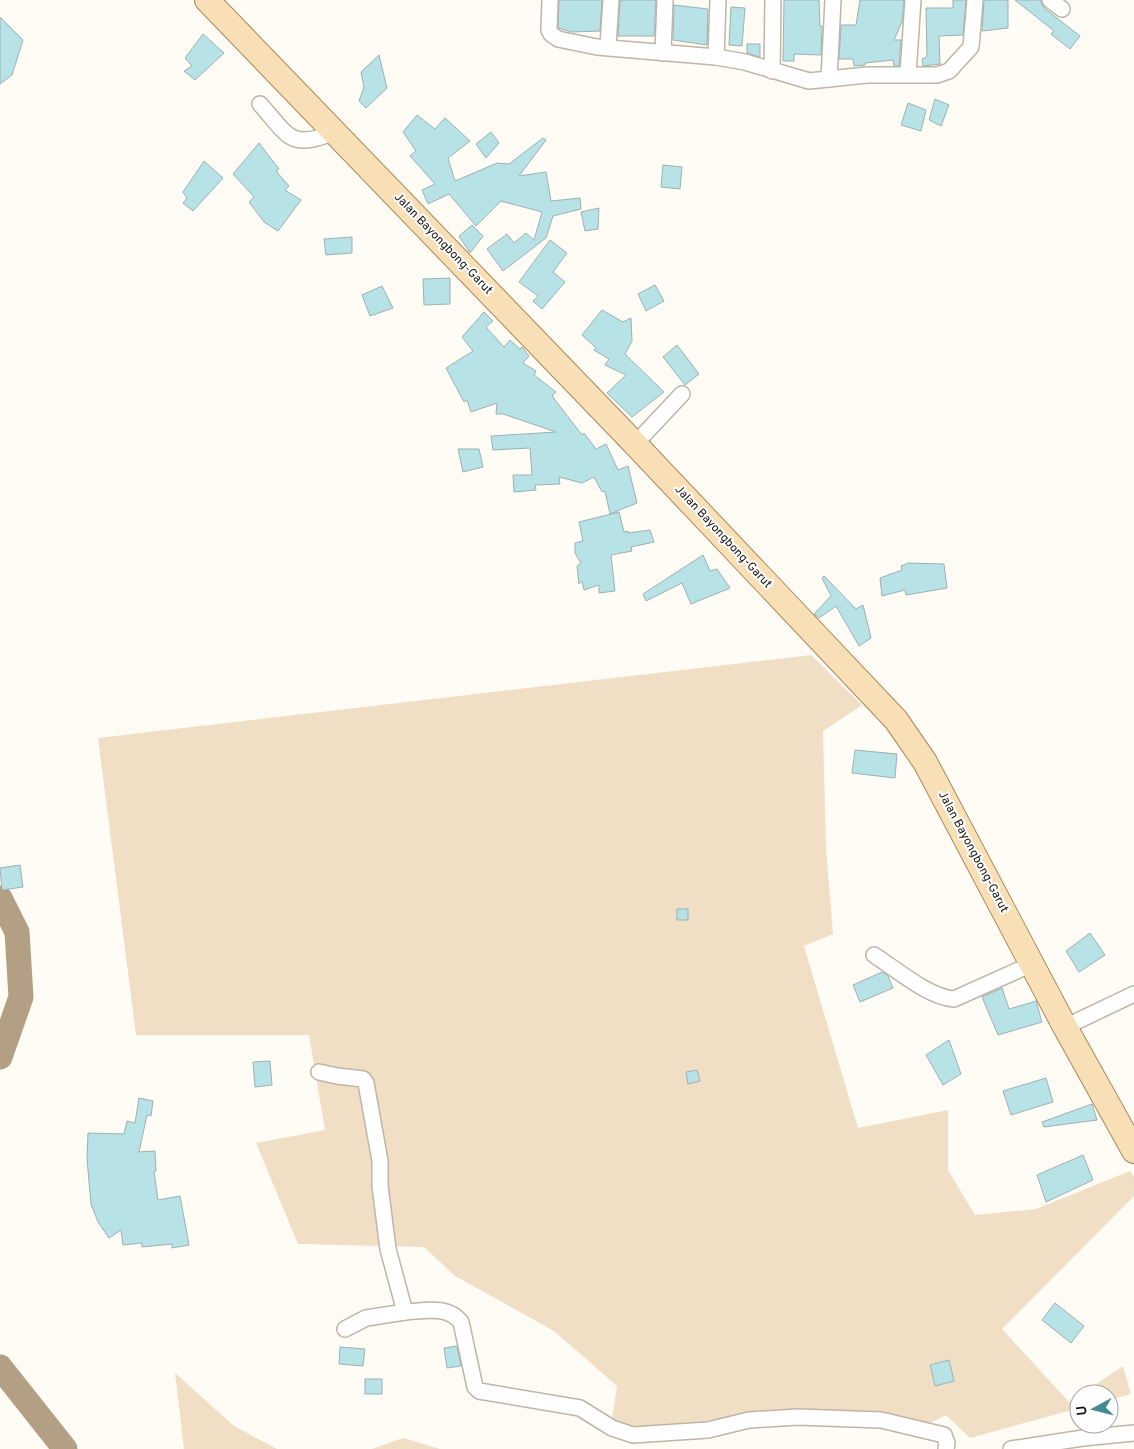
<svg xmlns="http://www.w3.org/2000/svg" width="1134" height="1449" font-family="Overpass,sans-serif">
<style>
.green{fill:#f1dfc5}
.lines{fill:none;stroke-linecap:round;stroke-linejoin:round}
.river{stroke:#b3a084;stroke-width:25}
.building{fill:#b7e2e6;stroke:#9cb1b2}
.minor-casing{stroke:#bfb5a7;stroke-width:18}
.primary-casing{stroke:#a7895b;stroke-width:26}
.minor{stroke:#fff;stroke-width:15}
.primary{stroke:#f9dfb6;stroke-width:24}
.labels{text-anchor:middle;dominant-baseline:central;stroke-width:4;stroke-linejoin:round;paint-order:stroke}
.street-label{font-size:12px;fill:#16130e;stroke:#fff}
</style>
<rect width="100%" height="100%" fill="#fffbf5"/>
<g class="green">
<polygon points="811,655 862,705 823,731 826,848 833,934 804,946 858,1128 948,1110 948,1170 975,1215 1036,1209 1130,1171 1134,1177 1134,1196 1002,1329 1069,1402 1079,1396 1079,1408 970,1438 946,1415 918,1429 881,1419 633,1432 611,1425 617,1386 554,1331 455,1276 424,1247 298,1244 256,1143 325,1130 309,1035 136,1035 98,738"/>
<polygon points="1123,1366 1131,1394 1109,1400 1109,1394 1082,1394"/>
<polygon points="175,1373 234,1426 277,1449 184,1449"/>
<polygon points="403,1438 440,1449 372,1449"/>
</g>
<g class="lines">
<g class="river">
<polyline points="0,898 17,932 21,997 0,1057"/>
<polyline points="0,1367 65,1449"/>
</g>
</g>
<g class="building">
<polygon points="559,0 602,0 600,31 572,32 558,28"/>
<polygon points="620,0 656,0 654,36 618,36"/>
<polygon points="784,0 819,0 820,26 822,26 821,55 794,54 794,61 783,61"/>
<polygon points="860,0 904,0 902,22 894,40 901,40 899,66 894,66 893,60 865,63 865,65 854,66 853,59 839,59 841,25 856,25"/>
<polygon points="953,0 966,0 963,35 939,36 940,64 923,66 922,59 927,57 926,8 953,8"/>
<polygon points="984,0 1008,0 1008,28 982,31"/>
<polygon points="1015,0 1040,0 1044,8 1080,36 1070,49 1051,34 1054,31"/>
<polygon points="674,5 708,9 707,45 673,40"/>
<polygon points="731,7 745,8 742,46 729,45"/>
<polygon points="0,17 23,40 12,75 0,84"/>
<polygon points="203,34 224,53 195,80 184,71 192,66 185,58"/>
<polygon points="747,44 760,44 760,57 747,53"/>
<polygon points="379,55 387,88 366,108 359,101 364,87 361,72"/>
<polygon points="935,99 949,105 941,126 929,120"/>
<polygon points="908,103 926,110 921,131 901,125"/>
<polygon points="417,115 435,129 445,118 470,141 448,158 455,181 497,163 509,164 543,138 546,140 519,176 546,172 551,201 580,198 581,209 553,216 546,238 503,271 487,249 507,234 514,243 526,233 534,240 542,212 501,201 476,226 449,194 428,204 422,190 435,184 410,156 416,151 403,132"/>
<polygon points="491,132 499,143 486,158 476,144"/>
<polygon points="259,143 279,169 276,171 289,186 285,190 301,200 278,231 264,222 249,202 254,197 233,174"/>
<polygon points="204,161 223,178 193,211 183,203 187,198 183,192"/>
<polygon points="663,165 682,167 680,189 661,187"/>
<polygon points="599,208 598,229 585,231 581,212"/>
<polygon points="472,225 483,236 470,253 459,236"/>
<polygon points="352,237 352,253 326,255 324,239"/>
<polygon points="550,240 567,253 553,272 565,282 542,309 533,301 538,296 519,282"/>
<polygon points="450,278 450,304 424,305 423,279"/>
<polygon points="655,285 664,301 646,311 638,294"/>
<polygon points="382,286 393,308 370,316 362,295"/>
<polygon points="602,310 623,322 631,318 632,341 625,354 664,392 632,417 607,393 626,375 605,365 609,359 594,350 596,348 582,335"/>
<polygon points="484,312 493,321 486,327 504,347 510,340 520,349 522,347 529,356 523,363 536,371 534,375 556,392 552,396 582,435 584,433 596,449 606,444 618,470 628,466 637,503 610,514 605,491 602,492 594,477 582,483 559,477 560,484 535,485 536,490 514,492 513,475 532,475 530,448 493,450 491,436 556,432 503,414 496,414 497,403 471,412 467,400 464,402 446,368 473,351 462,337"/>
<polygon points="677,345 699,374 685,385 663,357"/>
<polygon points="458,449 479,449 483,467 463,472"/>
<polygon points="619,512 624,532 628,531 628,533 650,530 654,542 631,547 632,551 611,555 615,591 599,593 599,585 584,590 582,581 579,584 577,566 581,563 575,553 575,543 583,541 579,522"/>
<polygon points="703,555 710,571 717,569 730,588 691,604 682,583 646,601 643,594"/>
<polygon points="908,563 944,564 947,588 906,595 905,590 882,596 880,578 902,570 901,566"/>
<polygon points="824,576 856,609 863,605 871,638 859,646 836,606 819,618 814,614 831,596 822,578"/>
<polygon points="855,750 897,754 895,778 852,773"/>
<polygon points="20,865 23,887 2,890 0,868"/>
<rect x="677" y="909" width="11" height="11"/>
<polygon points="1090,933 1105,955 1079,972 1066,951"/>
<polygon points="882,972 888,976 893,988 860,1002 853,985"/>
<polygon points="1002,988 1009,1009 1036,1001 1042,1022 998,1035 982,997"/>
<polygon points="949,1040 961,1074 943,1085 926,1055"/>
<polygon points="270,1061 272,1085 255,1087 253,1062"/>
<polygon points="697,1070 700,1081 688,1084 686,1072"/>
<polygon points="1046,1078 1053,1102 1011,1115 1003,1091"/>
<polygon points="139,1098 153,1101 151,1116 147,1115 139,1152 155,1151 156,1171 154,1171 158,1200 180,1196 189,1245 172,1248 172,1244 142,1247 142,1243 123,1245 121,1230 109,1238 98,1222 91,1204 87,1159 88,1133 124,1134 127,1121 135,1123"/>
<polygon points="1092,1104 1097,1120 1044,1127 1042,1122"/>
<polygon points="1083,1155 1093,1180 1046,1202 1037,1175"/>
<polygon points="1055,1303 1084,1326 1071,1343 1042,1320"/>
<polygon points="457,1346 461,1366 447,1368 444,1348"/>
<polygon points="340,1347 365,1349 363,1366 339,1364"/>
<polygon points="949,1360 954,1381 935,1386 930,1365"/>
<rect x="365" y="1379" width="17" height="15"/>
</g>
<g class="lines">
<g class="minor-casing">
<g id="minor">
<polyline points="550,0 549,30 551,34 558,39 597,47 716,57 745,62 809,81 867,75 937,75 949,71 971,47 975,0"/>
<polyline points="1050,0 1062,9"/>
<polyline points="608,46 611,0"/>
<polyline points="663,53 665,0"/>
<polyline points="716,57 718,0"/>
<polyline points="772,71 773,0"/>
<polyline points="908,74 913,0"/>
<polyline points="829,79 833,0"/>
<path d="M 260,104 C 288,135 290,151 334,132"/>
<polyline points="635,444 682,394"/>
<path d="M 874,955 C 896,969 928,997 954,999 L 1032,964"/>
<polyline points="1065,1027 1134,994"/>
<path d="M 319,1072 L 337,1076 L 363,1079 L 366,1083 L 380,1161 L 380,1186 L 388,1249 L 405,1312 C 425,1311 447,1305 461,1322 L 475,1387 L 479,1391 L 580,1408 L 612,1428 L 633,1435 L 708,1430 L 749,1420 L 798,1417 L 881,1420 L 944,1435 L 947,1443 L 946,1449"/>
<polyline points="345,1329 366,1318 405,1312"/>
<polyline points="1011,1449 1083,1438 1134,1433"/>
</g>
</g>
<g class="primary-casing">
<polyline id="primary" points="207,0 635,444 896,720 925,762 1065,1027 1134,1151"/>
</g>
<use href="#minor" class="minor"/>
<use href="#primary" class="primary"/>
</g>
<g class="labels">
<g class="street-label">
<text transform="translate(443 244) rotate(46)">Jalan Bayongbong-Garut</text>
<text transform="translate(723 537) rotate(47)">Jalan Bayongbong-Garut</text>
<text transform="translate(973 852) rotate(62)">Jalan Bayongbong-Garut</text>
</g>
</g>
<g transform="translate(1094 1409) rotate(263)"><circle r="24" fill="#ffffff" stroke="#a2a19f"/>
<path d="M0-4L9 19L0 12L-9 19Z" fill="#448b91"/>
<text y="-8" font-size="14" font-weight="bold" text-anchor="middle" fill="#16130e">U</text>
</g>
</svg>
